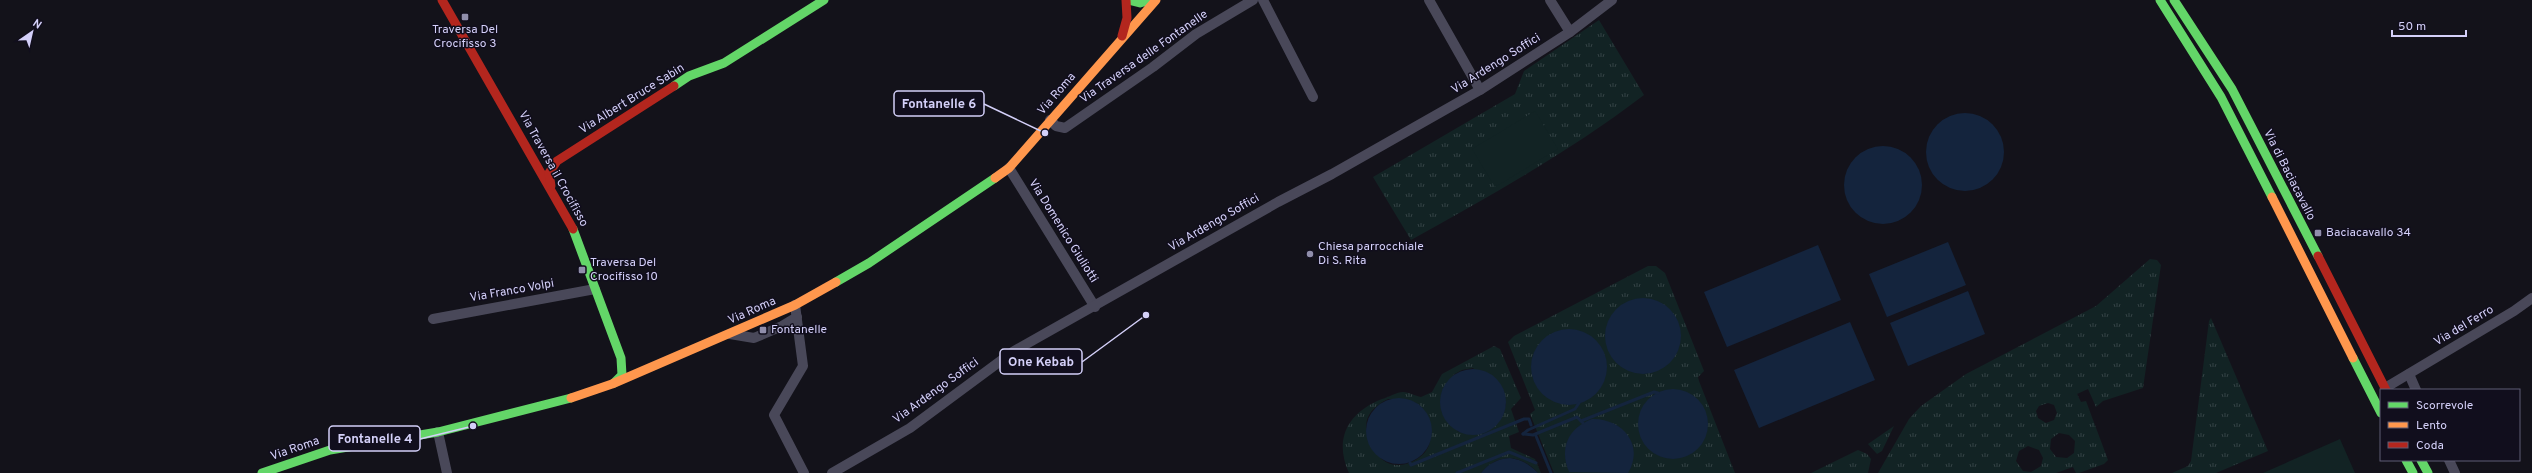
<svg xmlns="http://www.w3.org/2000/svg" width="2532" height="473" font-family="Overpass,sans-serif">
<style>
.grass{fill:url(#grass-tufts);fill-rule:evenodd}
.garden{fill:#122324}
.water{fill:#14243d}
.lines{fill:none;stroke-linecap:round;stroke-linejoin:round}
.stream{stroke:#14243d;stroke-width:3}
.street{stroke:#494859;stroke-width:10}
.fast{stroke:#63d668;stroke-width:9}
.slow{stroke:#ff974d;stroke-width:9}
.jam{stroke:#b3261e;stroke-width:9}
.poi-dot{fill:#908eab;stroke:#110e1d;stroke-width:1.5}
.labels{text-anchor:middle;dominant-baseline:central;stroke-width:3;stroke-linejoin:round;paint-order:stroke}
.poi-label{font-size:12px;fill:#d4d0f9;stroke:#110e1d;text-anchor:start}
.street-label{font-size:12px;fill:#d4d0f9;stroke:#110e1d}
.leader{fill:none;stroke:#d4d0f9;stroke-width:1.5}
.callout-dot{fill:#d4d0f9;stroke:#110e1d;stroke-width:1.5}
.callout{fill:#110e1d;stroke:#d4d0f9;stroke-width:1.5}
.callout-label{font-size:13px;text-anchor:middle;font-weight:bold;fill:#d4d0f9}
</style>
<defs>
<pattern id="grass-tufts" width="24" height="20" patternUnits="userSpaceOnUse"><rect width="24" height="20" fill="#122324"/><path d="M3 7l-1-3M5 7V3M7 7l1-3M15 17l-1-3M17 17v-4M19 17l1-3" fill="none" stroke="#344245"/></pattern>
</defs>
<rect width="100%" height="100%" fill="#13121a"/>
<g class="grass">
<path d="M 1599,20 L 1644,95 C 1571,151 1490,196 1411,240 L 1373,177 L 1515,94 L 1524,71 Z"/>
<path d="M 2150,259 L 2157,260 L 2161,265 L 2143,388 L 2103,401 L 2096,407 L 2088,389 L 2077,394 L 2081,402 L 2086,401 L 2108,460 L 2104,464 L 2079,473 L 2076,473 L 2073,467 L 2056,473 L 1878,473 L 1909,419 L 1921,406 L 1966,374 L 2096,306 ZM 2048,403 L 2054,405 L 2057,413 L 2054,420 L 2046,423 L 2038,418 L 2036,411 L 2039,406 ZM 2059,433 L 2069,435 L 2075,441 L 2074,453 L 2067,458 L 2056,457 L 2050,449 L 2051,439 ZM 2028,446 L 2039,450 L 2043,458 L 2041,466 L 2031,472 L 2023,471 L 2016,461 L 2019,451 Z"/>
<polygon points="1648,266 1656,266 1665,273 1704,371 1698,377 1699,381 1735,473 1554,473 1530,414 1535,410 1508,342 1514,336"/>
<polygon points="2211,318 2268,451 2216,473 2172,473 2188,466 2191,461 2209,321"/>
<path d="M 1494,346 L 1500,349 L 1521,398 L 1511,409 L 1519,432 L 1509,436 L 1511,448 L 1535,459 L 1541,473 L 1538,473 C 1521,454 1498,453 1481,473 L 1349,473 C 1333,438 1349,412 1382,399 C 1389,397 1397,392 1403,392 C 1409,392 1415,396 1421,397 L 1432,392 L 1442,374 ZM 1473,368 L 1506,404 C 1500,429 1480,439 1457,431 L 1453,375 L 1462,370 ZM 1388,399 C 1412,400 1426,400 1428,427 C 1429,432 1431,441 1429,445 C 1424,461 1396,472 1383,460 C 1379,458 1377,451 1374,448 C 1360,425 1365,411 1388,399 Z"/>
<polygon points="1894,426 1882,451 1877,454 1868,444"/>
<polygon points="1858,450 1867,454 1871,459 1868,473 1811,473"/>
</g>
<g class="garden">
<polygon points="1535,111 1558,149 1495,187 1472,149"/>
<polygon points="2340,439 2355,473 2263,473"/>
</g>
<g class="water">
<circle cx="1965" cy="152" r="39"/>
<circle cx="1883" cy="185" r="39"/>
<polygon points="1948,242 1966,285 1887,317 1869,274"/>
<polygon points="1818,245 1841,300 1727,347 1704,292"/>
<polygon points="1968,291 1985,334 1908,366 1890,323"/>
<circle cx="1643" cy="336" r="38"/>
<polygon points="1850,322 1875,380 1759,428 1734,370"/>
<circle cx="1569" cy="367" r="38"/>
<circle cx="1473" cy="402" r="33"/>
<circle cx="1673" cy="424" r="35"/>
<circle cx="1399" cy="431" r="33"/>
<path d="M 1592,419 C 1622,418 1645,445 1628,473 L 1569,472 C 1559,448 1568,428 1592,419 Z"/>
<path d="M 1510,458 C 1522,460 1529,464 1538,473 L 1481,473 C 1489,463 1498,459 1510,458 Z"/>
</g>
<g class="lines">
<g class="stream">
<polyline points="1581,421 1654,392 1658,393"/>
<polyline points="1523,434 1533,435 1577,417 1583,423"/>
<polyline points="1523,434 1528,430 1575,409 1579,403"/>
<polyline points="1536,436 1551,473"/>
<polyline points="1410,463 1411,465 1524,419 1529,419 1531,425"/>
<polyline points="1457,473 1509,452 1536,463"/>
</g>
<g class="street">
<polyline points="1263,0 1313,97"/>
<polyline points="1429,0 1480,90"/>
<polyline points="1550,0 1570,32"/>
<polyline points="1050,120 1056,126 1065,128 1153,67 1196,34 1253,0"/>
<polyline points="1009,168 1095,307"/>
<polyline points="795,305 803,366 774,415 804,473"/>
<polyline points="433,319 595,289"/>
<polyline points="730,334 754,338 782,326 797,317"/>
<polyline points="2409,374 2416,390"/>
<polyline points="2385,388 2514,311 2532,298"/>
<polyline points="438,432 447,473"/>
<polyline points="2449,460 2455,473"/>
<polyline points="832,473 910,428 1014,351 1278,202 1332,174 1480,90 1570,32 1612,0"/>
</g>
<g class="fast">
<polyline points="1128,0 1140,3 1150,0"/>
<polyline points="2160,0 2221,97 2272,197"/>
<polyline points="2174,0 2232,89 2318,256"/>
<polyline points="674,86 689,76 724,63 824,0"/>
<polyline points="573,229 621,358 622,375 614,383"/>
<polyline points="836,282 869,263 995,178"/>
<polyline points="2353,358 2381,413"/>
<polyline points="2406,460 2413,473"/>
<polyline points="2421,460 2428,473"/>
<polyline points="262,473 330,450 438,432 571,398"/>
</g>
<g class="slow">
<polyline points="995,178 1009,168 1156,0"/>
<polyline points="2272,197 2353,358"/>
<polyline points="571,398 612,384 795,305 836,282"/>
</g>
<g class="jam">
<polyline points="442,0 573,229"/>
<polyline points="1122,36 1127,18 1126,0"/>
<polyline points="551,186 549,173 557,161 674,86"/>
<polyline points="2318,256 2386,390"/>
</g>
</g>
<g class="poi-dot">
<rect x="461" y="13" width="8" height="8" rx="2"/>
<rect x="2314" y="229" width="8" height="8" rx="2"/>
<circle cx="1310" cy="254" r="4"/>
<rect x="578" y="266" width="8" height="8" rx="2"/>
<rect x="759" y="326" width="8" height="8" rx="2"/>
</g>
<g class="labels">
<g class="poi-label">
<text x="465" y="30" text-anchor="middle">Traversa Del<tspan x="465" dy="14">Crocifisso 3</tspan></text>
<text x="2326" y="233">Baciacavallo 34</text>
<text x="1318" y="247">Chiesa parrocchiale<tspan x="1318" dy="14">Di S. Rita</tspan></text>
<text x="590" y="263">Traversa Del<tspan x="590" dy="14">Crocifisso 10</tspan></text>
<text x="771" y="330">Fontanelle</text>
</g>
<g class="street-label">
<text transform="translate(1144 57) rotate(-35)">Via Traversa delle Fontanelle</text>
<text transform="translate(1496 64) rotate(-32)">Via Ardengo Soffici</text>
<text transform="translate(1057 94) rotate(-49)">Via Roma</text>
<text transform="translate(632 99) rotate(-32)">Via Albert Bruce Sabin</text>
<text transform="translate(553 169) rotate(61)">Via Traversa il Crocifisso</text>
<text transform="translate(2289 175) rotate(63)">Via di Baciacavallo</text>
<text transform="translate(1214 223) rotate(-30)">Via Ardengo Soffici</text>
<text transform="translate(1063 231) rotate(58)">Via Domenico Giuliotti</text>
<text transform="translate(512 291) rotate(-10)">Via Franco Volpi</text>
<text transform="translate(752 311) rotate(-24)">Via Roma</text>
<text transform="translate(2464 326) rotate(-31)">Via del Ferro</text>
<text transform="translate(936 391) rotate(-36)">Via Ardengo Soffici</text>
<text transform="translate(295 449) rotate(-19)">Via Roma</text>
</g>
</g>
<path class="leader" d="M1045 133L984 104M1146 315L1082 362M473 426L420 439"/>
<g class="callout-dot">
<circle cx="1045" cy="133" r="4"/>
<circle cx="1146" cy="315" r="4"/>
<circle cx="473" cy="426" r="4"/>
</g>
<g class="callout">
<rect x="894" y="91" width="90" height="25" rx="4"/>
<rect x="1000" y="349" width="82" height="25" rx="4"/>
<rect x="329" y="426" width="91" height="25" rx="4"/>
</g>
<g class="callout-label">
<text x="939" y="108">Fontanelle 6</text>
<text x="1041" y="366">One Kebab</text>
<text x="375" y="443">Fontanelle 4</text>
</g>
<rect x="2380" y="389" width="140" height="72" fill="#110e1d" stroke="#5f5c75"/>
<rect x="2388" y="402" width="20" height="6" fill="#63d668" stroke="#5f5c75"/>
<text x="2416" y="409" font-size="12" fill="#d4d0f9">Scorrevole</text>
<rect x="2388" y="422" width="20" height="6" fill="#ff974d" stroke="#5f5c75"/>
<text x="2416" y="429" font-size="12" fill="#d4d0f9">Lento</text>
<rect x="2388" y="442" width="20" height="6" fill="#b3261e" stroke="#5f5c75"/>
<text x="2416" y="449" font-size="12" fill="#d4d0f9">Coda</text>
<g transform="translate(32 32) rotate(34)" stroke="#110e1d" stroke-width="3" paint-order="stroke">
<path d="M0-3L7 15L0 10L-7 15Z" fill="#d4d0f9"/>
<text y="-6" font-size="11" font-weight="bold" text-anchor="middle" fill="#d4d0f9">N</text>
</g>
<path d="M2392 30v6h74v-6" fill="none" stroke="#d4d0f9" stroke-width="2"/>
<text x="2398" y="30" font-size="12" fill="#d4d0f9" stroke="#110e1d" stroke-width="3" paint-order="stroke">50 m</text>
</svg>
